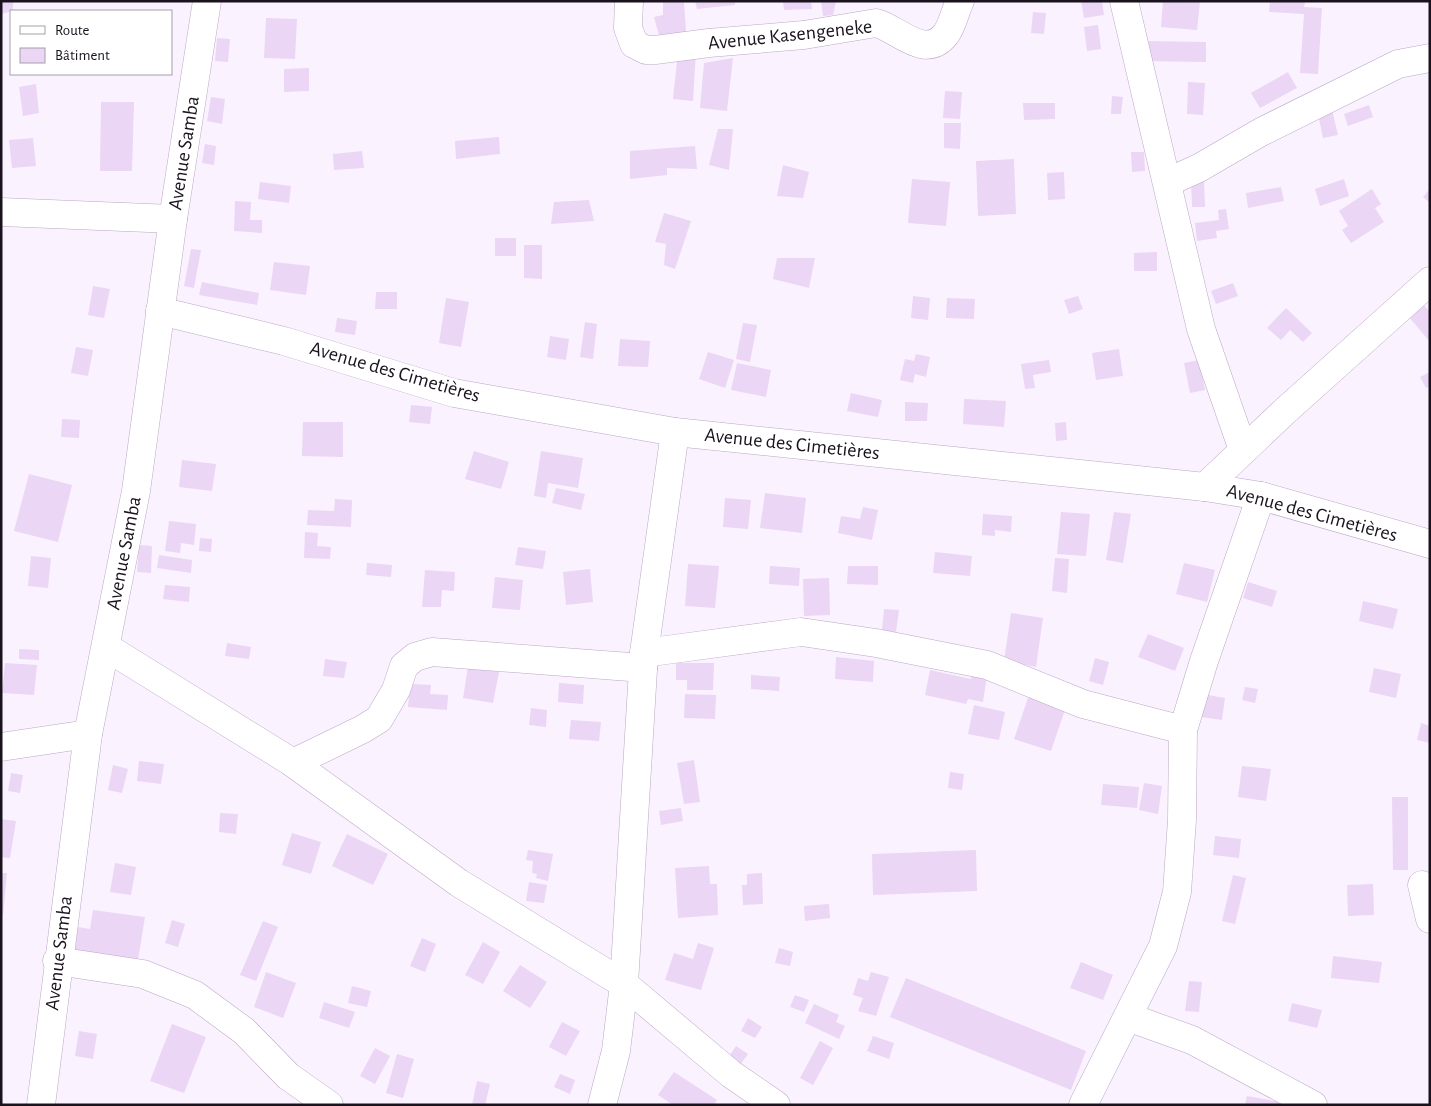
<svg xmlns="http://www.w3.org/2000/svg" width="1431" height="1106" font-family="'Alegreya Sans',sans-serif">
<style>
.building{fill:#ebd6f5}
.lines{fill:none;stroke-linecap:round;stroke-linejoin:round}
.minor-casing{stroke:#bca7c5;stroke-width:29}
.tertiary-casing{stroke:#bca7c5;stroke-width:29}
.minor{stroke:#fff;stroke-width:28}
.tertiary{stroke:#fff;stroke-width:28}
.labels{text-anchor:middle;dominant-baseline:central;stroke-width:4;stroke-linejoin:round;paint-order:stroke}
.street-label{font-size:20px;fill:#1a131e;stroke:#fff}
</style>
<rect width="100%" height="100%" fill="#fbf2ff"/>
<g class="building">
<polygon points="1,1 13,1 13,11 1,14"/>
<polygon points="684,1 686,32 660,39 654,17 663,15 663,2"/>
<polygon points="695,1 735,1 735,5 697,9"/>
<polygon points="783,1 811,1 812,9 784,10"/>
<polygon points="821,1 836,1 833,15 823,16"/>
<polygon points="1081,1 1102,1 1104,15 1084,18"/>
<polygon points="1163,1 1200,2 1197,30 1161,27"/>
<polygon points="1270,1 1305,1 1304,7 1322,8 1318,74 1300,73 1304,14 1269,12"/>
<polygon points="1033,12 1046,13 1044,34 1031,33"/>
<polygon points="266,18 297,19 295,59 264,58"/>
<polygon points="1098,25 1101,49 1087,51 1084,27"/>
<polygon points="217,38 230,39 228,62 215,61"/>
<polygon points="1146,41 1206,42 1206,62 1145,61"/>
<polygon points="678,51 696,51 693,101 673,99"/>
<polygon points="733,58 727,111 700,108 704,63"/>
<polygon points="309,68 309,91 284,92 284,69"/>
<polygon points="1288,72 1297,88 1260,108 1251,93"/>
<polygon points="1188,82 1205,83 1203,115 1187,114"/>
<polygon points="36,84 39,113 23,116 19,87"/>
<polygon points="945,91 962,92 960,119 943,118"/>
<polygon points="1112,96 1123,97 1121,114 1111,114"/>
<polygon points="211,97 225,99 222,124 207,121"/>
<polygon points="101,102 134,102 132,171 100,171"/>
<polygon points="1023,103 1055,103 1055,119 1024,120"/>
<polygon points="1369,105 1373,117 1348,126 1344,114"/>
<polygon points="1331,106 1338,135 1323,138 1317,109"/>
<polygon points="944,123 961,123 960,149 944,148"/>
<polygon points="718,129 733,129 729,170 709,165"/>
<polygon points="499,137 500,154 456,159 455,141"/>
<polygon points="33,138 36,166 12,168 9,140"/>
<polygon points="205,144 216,146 214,165 202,163"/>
<polygon points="695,146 697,169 667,168 667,175 630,179 630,151"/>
<polygon points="362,151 364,168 334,170 333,154"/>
<polygon points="1131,152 1144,152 1145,171 1132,172"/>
<polygon points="1014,159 1016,214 978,216 976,161"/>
<polygon points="783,165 809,172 803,198 777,196"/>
<polygon points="1064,172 1065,199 1048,200 1047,173"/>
<polygon points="912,179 950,182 946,226 908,223"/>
<polygon points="1344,179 1349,196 1320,206 1315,189"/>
<polygon points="1191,180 1204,180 1205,207 1192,207"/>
<polygon points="260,182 291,186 289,203 258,199"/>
<polygon points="1281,187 1284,201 1248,208 1246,193"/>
<polygon points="1372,189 1381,204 1375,208 1384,222 1351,243 1342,230 1348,226 1339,211"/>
<polygon points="1430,189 1430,203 1423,197"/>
<polygon points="589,200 594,221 551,224 554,202"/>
<polygon points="235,201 251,202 250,220 262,220 262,233 234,231"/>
<polygon points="1226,209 1229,229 1216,231 1217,238 1197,241 1195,223 1219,220 1218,210"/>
<polygon points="664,213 691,221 675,269 664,265 666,244 655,242"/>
<rect x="495" y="238" width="21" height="18"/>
<polygon points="524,245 542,245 542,279 524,278"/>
<polygon points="191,249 201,250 194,288 184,286"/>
<polygon points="1157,252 1157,271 1134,271 1134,253"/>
<polygon points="777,258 815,258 809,288 773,279"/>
<polygon points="274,262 310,266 306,295 270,290"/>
<polygon points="202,282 259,293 257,305 199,295"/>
<polygon points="1233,283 1238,296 1216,304 1211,291"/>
<polygon points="93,286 110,289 104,318 88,315"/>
<polygon points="376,292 397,292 397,309 375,309"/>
<polygon points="913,296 930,298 928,320 911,318"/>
<polygon points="1078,296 1083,309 1069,314 1064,300"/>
<polygon points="446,298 469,302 461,347 439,343"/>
<polygon points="947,298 975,299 974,319 946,318"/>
<polygon points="1423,304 1430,312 1430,342 1409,317"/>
<polygon points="1286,308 1312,333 1303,342 1290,330 1281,340 1267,328"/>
<polygon points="337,318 357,321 355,335 335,332"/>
<polygon points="585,322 597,324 593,359 580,357"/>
<polygon points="743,323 757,325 750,362 736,359"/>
<polygon points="550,336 569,339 566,360 547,357"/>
<polygon points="620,339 650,341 648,367 618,366"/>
<polygon points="76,347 93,350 88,376 71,373"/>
<polygon points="1119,349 1123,376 1096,380 1092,353"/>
<polygon points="708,352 734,360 725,388 699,379"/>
<polygon points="916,354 930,357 926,377 915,374 913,383 900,380 905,359 914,361"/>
<polygon points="1049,360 1051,372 1033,375 1035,388 1025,389 1021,364"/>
<polygon points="1199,360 1205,390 1190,393 1184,363"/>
<polygon points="737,363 771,370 766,397 731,390"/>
<polygon points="1430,372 1430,386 1426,388 1420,377"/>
<polygon points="851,393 882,400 878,417 847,411"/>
<polygon points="964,399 1006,401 1004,427 963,424"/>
<polygon points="905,402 928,403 927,421 905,421"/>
<polygon points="411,405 432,407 430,424 409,422"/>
<polygon points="62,419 80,420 79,438 61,437"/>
<polygon points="303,422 343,422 343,457 302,456"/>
<polygon points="1066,422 1067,440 1056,441 1055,423"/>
<polygon points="474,451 509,462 501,489 465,479"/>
<polygon points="541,451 583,458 578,488 548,483 546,498 534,496"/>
<polygon points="182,460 216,464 212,491 179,487"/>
<polygon points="29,474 72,485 58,542 14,531"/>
<polygon points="556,488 585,494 581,510 552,503"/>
<polygon points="765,493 806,498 802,533 760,528"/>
<polygon points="725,498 751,500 748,529 723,527"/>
<polygon points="335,499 352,500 351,527 307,525 308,510 334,511"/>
<polygon points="863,507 878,510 872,540 838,533 841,516 860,519"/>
<polygon points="1061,512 1090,514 1086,556 1057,554"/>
<polygon points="1114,512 1131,514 1123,563 1106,560"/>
<polygon points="983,514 1012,516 1011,532 995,530 995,536 982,535"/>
<polygon points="169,521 196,524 194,545 181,543 180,553 165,551"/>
<polygon points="305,532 318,533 317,546 331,547 330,559 304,558"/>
<polygon points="200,538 212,539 211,552 199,551"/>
<polygon points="139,545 152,546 151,573 137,572"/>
<polygon points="518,547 546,551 543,569 515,565"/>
<polygon points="935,552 972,556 970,576 933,573"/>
<polygon points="159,555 192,560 191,573 157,568"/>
<polygon points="31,556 51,558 48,588 28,586"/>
<polygon points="1055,558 1069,559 1067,593 1052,591"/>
<polygon points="367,563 392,565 391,577 366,575"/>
<polygon points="1184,563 1215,570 1207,602 1176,594"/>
<polygon points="688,564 719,566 715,608 685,606"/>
<polygon points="770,566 800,568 799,586 769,584"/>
<polygon points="848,566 878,566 878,585 847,584"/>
<polygon points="590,569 593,602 566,605 563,572"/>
<polygon points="425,570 455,572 454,591 442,590 441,607 422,607"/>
<polygon points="495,577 523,580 520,610 492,608"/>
<polygon points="829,578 830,615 804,616 803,579"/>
<polygon points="1248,582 1277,591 1272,607 1243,598"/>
<polygon points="165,585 190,587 189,602 163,599"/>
<polygon points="1363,601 1398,609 1393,629 1359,621"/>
<polygon points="884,609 899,610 896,632 882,630"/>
<polygon points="1011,613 1043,618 1036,667 1004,661"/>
<polygon points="1148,634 1184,648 1175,671 1138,657"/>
<polygon points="227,643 251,647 249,659 225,656"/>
<polygon points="19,649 39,650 39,660 19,659"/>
<polygon points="836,657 874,661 873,682 835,679"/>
<polygon points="1095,658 1109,662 1103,685 1089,681"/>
<polygon points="325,659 347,662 344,678 323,676"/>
<polygon points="5,663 37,665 34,695 2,693"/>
<polygon points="676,663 714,663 713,690 687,690 687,680 676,680"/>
<polygon points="468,667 499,672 493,703 463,698"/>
<polygon points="1374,668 1401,674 1396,698 1369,692"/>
<polygon points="930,670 971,679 972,673 987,675 983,702 968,699 966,704 925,695"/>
<polygon points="751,675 780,677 779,691 751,689"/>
<polygon points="559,683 584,685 583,704 558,702"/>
<polygon points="410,684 431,685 430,694 448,695 447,710 408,707"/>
<polygon points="1245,687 1258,689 1255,703 1242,700"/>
<polygon points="1197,693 1225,698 1222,720 1194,716"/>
<polygon points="685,694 716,695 715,719 684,718"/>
<polygon points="1029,695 1066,707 1051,751 1014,739"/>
<polygon points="974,705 1005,712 999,740 968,734"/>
<polygon points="531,708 547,710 546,727 529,725"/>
<polygon points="571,720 601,722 599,741 569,739"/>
<polygon points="1421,723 1430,726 1430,743 1417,740"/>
<polygon points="694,760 700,802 684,804 677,763"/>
<polygon points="139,761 164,764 161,784 137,781"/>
<polygon points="113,765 128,769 122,793 108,790"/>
<polygon points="1242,766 1271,769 1266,801 1238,797"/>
<polygon points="950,772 964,774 962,790 948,788"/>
<polygon points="11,773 23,775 20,793 8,791"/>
<polygon points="1144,783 1162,786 1158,814 1139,810"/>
<polygon points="1103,784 1139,787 1137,808 1101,805"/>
<polygon points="1392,797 1408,797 1408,870 1393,870"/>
<polygon points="681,808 683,821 661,825 659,811"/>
<polygon points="220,813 238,814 236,834 219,832"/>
<polygon points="1,819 16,821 10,858 1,857"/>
<polygon points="292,833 321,842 311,874 282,865"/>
<polygon points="347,834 388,854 373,885 332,866"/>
<polygon points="1215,836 1241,839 1239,858 1213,855"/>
<polygon points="528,850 553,854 548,881 536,878 537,874 532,873 533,861 526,860"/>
<polygon points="976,850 977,891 873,895 872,854"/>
<polygon points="115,863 136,867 131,895 110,892"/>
<polygon points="709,866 710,884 717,884 718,915 678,918 675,868"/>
<polygon points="1,873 7,873 3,915 1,915"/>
<polygon points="762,873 763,904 743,905 742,885 747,885 747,874"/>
<polygon points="1233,875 1246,878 1235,924 1222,921"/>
<polygon points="529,882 547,885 544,903 526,901"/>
<polygon points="1373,884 1374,915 1348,916 1347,885"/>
<polygon points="829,904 830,918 805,921 804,906"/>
<polygon points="93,910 145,917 138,960 75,951 78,927 90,929"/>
<polygon points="172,920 185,924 178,947 165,943"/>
<polygon points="263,921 278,927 256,981 240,975"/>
<polygon points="422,938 436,944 425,972 410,966"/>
<polygon points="483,942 500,952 483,984 465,975"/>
<polygon points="698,943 714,948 701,990 665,980 674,953 693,959"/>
<polygon points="779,948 793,952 790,966 775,963"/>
<polygon points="1333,956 1382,962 1379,983 1331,978"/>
<polygon points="1081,962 1113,975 1103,1000 1070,988"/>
<polygon points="520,965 547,982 530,1008 503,991"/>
<polygon points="266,972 296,983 283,1018 254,1007"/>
<polygon points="871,972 889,977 876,1016 858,1011 863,998 853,995 858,978 868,981"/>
<polygon points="906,978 1086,1051 1071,1090 890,1017"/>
<polygon points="1189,981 1202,982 1199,1012 1185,1011"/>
<polygon points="352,986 371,991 367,1007 348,1003"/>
<polygon points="795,995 809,1000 804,1012 790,1007"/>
<polygon points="324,1002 355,1012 349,1028 319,1018"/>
<polygon points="1292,1003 1322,1010 1317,1028 1288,1021"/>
<polygon points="814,1004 839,1015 836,1022 845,1026 839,1039 805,1023"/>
<polygon points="748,1018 762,1027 755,1038 741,1031"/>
<polygon points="562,1022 580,1031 566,1056 549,1047"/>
<polygon points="172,1024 206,1037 184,1093 150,1081"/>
<polygon points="79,1031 97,1034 93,1059 75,1056"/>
<polygon points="873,1036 894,1043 889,1059 867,1051"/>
<polygon points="820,1041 833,1048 813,1085 800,1078"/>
<polygon points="736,1046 748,1054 740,1065 728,1058"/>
<polygon points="375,1048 390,1056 375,1084 360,1076"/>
<polygon points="397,1054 414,1059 403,1098 386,1093"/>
<polygon points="674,1072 717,1100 714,1105 673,1105 658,1095"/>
<polygon points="560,1074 575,1080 570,1094 554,1087"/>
<polygon points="477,1081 490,1084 485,1105 472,1105"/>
<polygon points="1247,1096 1285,1103 1285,1105 1245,1105"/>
</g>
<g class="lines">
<g class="minor-casing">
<g id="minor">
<path d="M 629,1 L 628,28 L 634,44 L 646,50 L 655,50 L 709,43 L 804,35 L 876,23 C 899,29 925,61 946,34 C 953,24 955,11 960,1"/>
<polyline points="1124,1 1201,329 1243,450"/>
<polyline points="1168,182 1199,168 1261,132 1398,64 1430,58"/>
<polyline points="1,212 173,219"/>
<polyline points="1205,487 1285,411 1430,281"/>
<polyline points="106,647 290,761 459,883 624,984 731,1074 776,1105"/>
<polyline points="644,653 801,632 876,643 987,665 1083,704 1183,730"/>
<polyline points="1,747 88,734"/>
<polyline points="293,763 363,729 379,719 396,690 404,666 415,657 432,652 643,668"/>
<polyline points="1422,885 1430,919"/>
<polyline points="57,961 143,974 195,995 244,1031 288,1076 329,1105"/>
<polyline points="1128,1017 1192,1040 1313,1105"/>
<polyline points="602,1105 616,1051 624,984 644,653 675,432"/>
<polyline points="1083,1105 1163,946 1177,892 1182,820 1183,730 1204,661 1261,496"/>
</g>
</g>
<g class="tertiary-casing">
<g id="tertiary">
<polyline points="160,311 284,341 454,393 675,432 1205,487 1261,496 1430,544"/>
<polyline points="41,1105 88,734 136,491 173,219 207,1"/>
</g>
</g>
<use href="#minor" class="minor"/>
<use href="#tertiary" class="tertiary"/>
</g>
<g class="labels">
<g class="street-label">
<text transform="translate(790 35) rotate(-6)">Avenue Kasengeneke</text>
<text transform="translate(184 153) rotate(-81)">Avenue Samba</text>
<text transform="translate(395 372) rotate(16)">Avenue des Cimetières</text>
<text transform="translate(792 444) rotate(6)">Avenue des Cimetières</text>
<text transform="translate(1312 513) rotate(15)">Avenue des Cimetières</text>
<text transform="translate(124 553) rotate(-79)">Avenue Samba</text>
<text transform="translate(59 953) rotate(-83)">Avenue Samba</text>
</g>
</g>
<rect width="1431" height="1106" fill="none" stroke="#1a131e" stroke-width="5"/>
<rect x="10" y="10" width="162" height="65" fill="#ffffff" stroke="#a3a1a5"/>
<rect x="20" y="26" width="25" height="8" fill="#ffffff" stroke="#a3a1a5"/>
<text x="55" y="35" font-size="15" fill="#1a131e">Route</text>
<rect x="20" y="48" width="25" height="15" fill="#ebd6f5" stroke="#a3a1a5"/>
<text x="55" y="60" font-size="15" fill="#1a131e">Bâtiment</text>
</svg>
